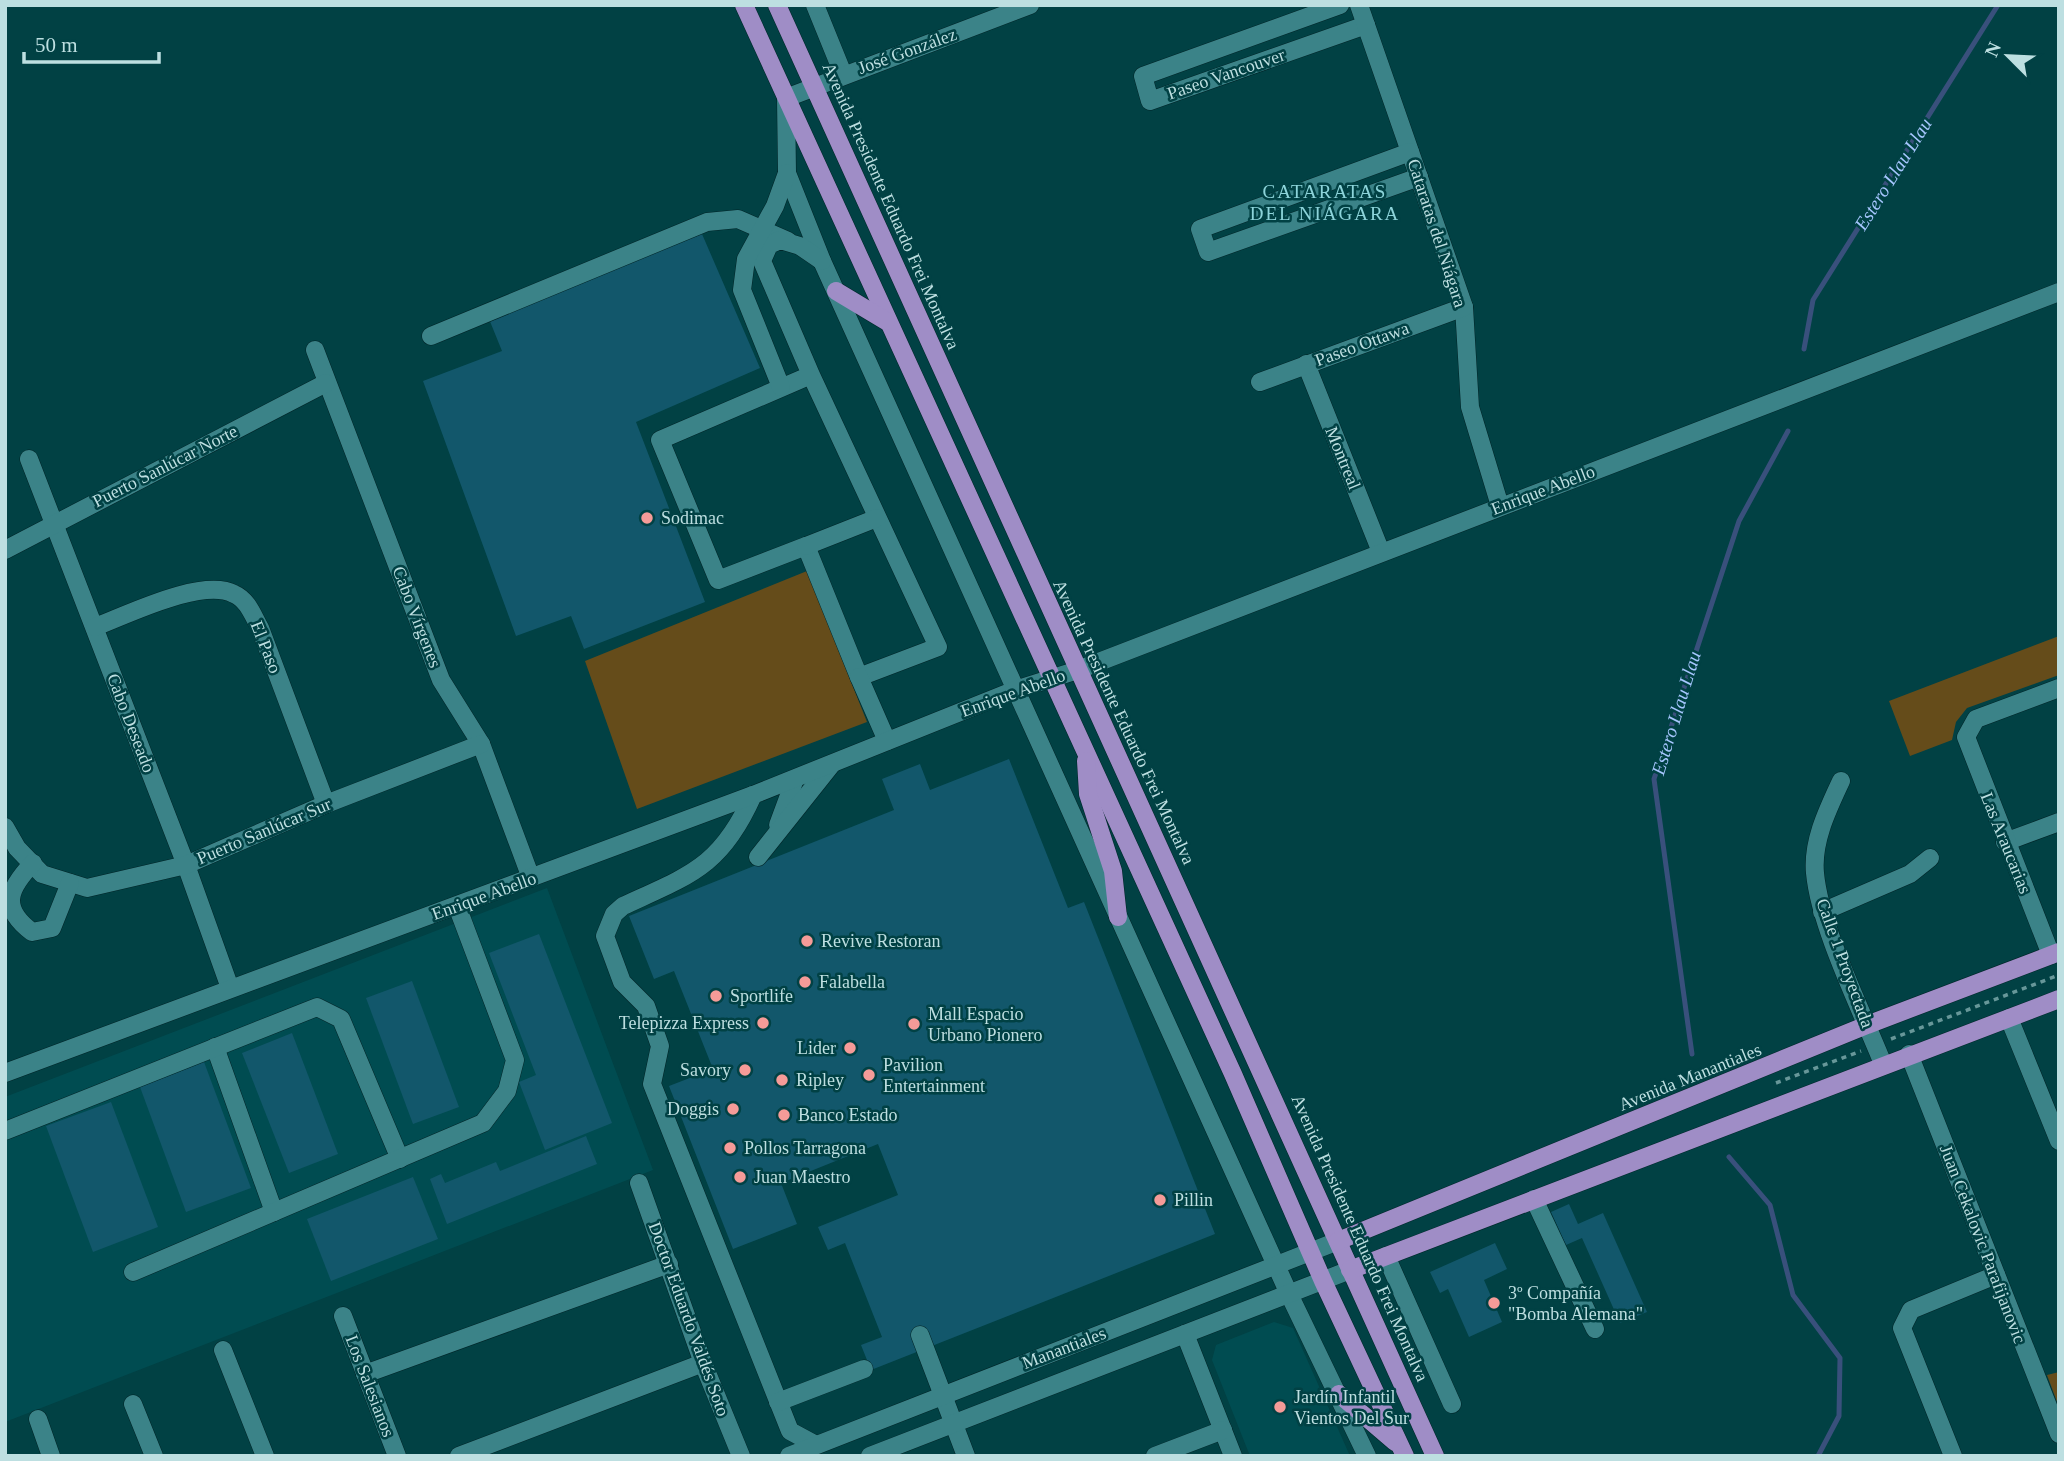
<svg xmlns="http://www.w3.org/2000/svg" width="2064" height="1461" font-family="'Times New Roman',serif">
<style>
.built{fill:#004c51}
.green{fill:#654c1a}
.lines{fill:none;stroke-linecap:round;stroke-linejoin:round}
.stream{stroke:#39507c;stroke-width:5}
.building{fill:#12576b}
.minor-casing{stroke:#002528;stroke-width:19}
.major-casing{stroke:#002528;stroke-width:19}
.path{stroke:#679799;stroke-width:3.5;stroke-dasharray:5 5;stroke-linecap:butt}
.minor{stroke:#3b8388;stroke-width:18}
.major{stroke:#9f8dc6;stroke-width:18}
.poi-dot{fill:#f59b98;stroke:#014144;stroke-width:2.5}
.labels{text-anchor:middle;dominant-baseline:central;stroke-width:5;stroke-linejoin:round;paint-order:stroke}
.street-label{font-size:18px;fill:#bddfe1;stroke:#014144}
.poi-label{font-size:18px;fill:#bddfe1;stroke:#014144;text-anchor:start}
.water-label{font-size:19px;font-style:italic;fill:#a6c6fe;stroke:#014144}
.neighbourhood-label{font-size:19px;letter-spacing:2px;fill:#8dd4da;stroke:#014144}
</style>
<rect width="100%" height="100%" fill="#014144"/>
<g class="built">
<polygon points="547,888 653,1170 5,1422 5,1097"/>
<polygon points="1274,1322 1293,1328 1350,1456 1250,1456 1212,1360 1216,1345"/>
</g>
<g class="green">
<polygon points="807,571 867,722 637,809 585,661"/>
<polygon points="2059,636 2059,675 1967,708 1956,722 1952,740 1910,756 1889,701"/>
<polygon points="2059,1372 2059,1407 2047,1375"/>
</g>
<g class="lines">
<g class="stream">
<polyline points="1804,349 1813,300 1998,5"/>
<polyline points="1692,1054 1654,779 1739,521 1788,431"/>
<polyline points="1729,1157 1770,1205 1793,1295 1840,1358 1839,1416 1818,1456"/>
</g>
</g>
<g class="building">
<polygon points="702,234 760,368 636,422 705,602 584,649 571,616 516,636 423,381 502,351 487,314"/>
<polygon points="1009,759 1068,908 1084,902 1215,1234 871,1370 861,1345 882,1337 845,1243 828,1250 818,1227 898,1195 878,1144 781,1183 797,1224 733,1249 669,1086 713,1069 674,971 654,979 629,916 894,810 882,779 920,764 930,790"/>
<polygon points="539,934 612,1123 545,1150 519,1082 536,1075 489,953"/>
<polygon points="412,981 459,1107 413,1124 366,998"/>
<polygon points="292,1033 338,1154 289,1173 242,1053"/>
<polygon points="204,1062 251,1188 186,1212 140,1087"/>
<polygon points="111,1102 158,1227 93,1252 46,1126"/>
<polygon points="586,1136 597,1164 447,1224 430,1179 441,1174 445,1183 496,1162 500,1171"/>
<polygon points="413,1177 438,1239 331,1281 307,1219"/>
<polygon points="1569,1204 1578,1224 1603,1213 1647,1312 1620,1323 1582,1238 1566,1245 1551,1212"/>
<polygon points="1495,1243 1507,1269 1484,1280 1502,1322 1469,1337 1448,1289 1440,1293 1430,1272"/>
</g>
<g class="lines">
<g class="minor-casing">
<g id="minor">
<polyline points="815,5 843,74"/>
<polyline points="1030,5 786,98 787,173 822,261 1289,1294 1367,1456"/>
<polyline points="1340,5 1143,76 1150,101 1366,25"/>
<polyline points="1359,5 1464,307 1470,407 1500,506"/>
<polyline points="1410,152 1200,229 1208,252 1419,177"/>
<polyline points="431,336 707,222 738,219 788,241"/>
<polyline points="315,350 441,680 481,744 531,878"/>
<polyline points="1306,364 1381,552"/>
<polyline points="811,375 660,440 718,580 806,546 859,677 938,647 811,375 762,261 769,245 780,240 800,246 822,261"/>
<polyline points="1260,382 1464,307"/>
<polyline points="781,387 742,290 746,259 775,206 787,173"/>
<polyline points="29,459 186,865 230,988"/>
<polyline points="806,546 877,518"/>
<polyline points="5,550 326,383"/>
<path d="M 95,627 C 127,615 203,577 234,594 C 248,600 253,616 260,628 L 326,804"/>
<polyline points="859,677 887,741"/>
<path d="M 1841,781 C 1828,809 1812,841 1815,873 C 1820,928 1862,1011 1883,1064"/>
<path d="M 753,795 C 721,867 690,875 623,906 L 614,914 L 605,936 L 622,982 L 646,1006 L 660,1046 L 652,1084 L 790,1431 L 816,1445"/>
<polyline points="778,825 795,779"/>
<polyline points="5,827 17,848 42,874 87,888 186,865 326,804 481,744"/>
<polyline points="2005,842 2059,822"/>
<polyline points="758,857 832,764"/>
<path d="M 33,863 C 8,889 0,908 32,932 L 52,928 L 70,883"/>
<polyline points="1822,912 1910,874 1930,858"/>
<polyline points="2051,955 1966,737 1976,719 2059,688"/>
<polyline points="2009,1018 2059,1141"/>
<polyline points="215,1047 274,1212"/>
<polyline points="1909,1054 2059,1434"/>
<polyline points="5,1073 753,795 1015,690 1078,670 2059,292"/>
<polyline points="5,1131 317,1007 341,1019 400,1159"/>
<polyline points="639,1183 703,1363 741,1456"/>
<polyline points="1534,1199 1595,1329"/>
<polyline points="1386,1256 1452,1404"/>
<polyline points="133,1272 483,1123 507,1091 515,1060 457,906"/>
<polyline points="343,1316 397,1456"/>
<polyline points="1185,1334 1233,1456"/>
<polyline points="920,1335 966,1456"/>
<polyline points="223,1350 265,1456"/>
<polyline points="365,1374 669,1264"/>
<polyline points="778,1402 864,1369"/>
<polyline points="133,1404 154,1456"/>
<polyline points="38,1419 51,1456"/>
<polyline points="459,1456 703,1363"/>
<polyline points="789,1456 1338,1241"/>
<polyline points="870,1456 1350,1270"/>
<polyline points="1155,1456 1223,1430"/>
<polyline points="1953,1456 1902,1328 1911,1310 1996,1275"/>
</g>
</g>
<g class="major-casing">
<g id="major">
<polyline points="744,5 1233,1074 1323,1281 1405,1456"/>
<polyline points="777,5 1435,1456"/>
<polyline points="836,291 886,321"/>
<polyline points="1086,761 1088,794 1113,871 1118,917"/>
<polyline points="1338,1241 1867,1025 2059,952"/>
<polyline points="1350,1270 2059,999"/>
<polyline points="1339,1394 1395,1442"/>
</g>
</g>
<g class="path">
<polyline points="1891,1039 2059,975"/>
<polyline points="1776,1083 1861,1051"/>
</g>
<use href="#minor" class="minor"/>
<use href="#major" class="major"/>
</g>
<g class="poi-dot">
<circle cx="647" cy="518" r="7"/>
<circle cx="807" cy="941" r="7"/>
<circle cx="805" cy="982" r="7"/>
<circle cx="716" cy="996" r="7"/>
<circle cx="763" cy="1023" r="7"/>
<circle cx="914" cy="1024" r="7"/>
<circle cx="850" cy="1048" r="7"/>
<circle cx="745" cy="1070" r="7"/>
<circle cx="869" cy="1075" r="7"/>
<circle cx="782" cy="1080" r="7"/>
<circle cx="733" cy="1109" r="7"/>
<circle cx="784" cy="1115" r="7"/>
<circle cx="730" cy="1148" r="7"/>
<circle cx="740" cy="1177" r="7"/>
<circle cx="1160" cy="1200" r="7"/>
<circle cx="1494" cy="1303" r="7"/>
<circle cx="1280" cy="1407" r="7"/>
</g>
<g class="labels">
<g class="street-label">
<text transform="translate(907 51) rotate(-20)">José González</text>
<text transform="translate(1226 74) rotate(-19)">Paseo Vancouver</text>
<text transform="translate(891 206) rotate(66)">Avenida Presidente Eduardo Frei Montalva</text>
<text transform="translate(1437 233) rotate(72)">Cataratas del Niágara</text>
<text transform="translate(1362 344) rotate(-20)">Paseo Ottawa</text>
<text transform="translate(1343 458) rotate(68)">Montreal</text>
<text transform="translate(165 466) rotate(-27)">Puerto Sanlúcar Norte</text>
<text transform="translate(1543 490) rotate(-21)">Enrique Abello</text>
<text transform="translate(417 617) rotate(69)">Cabo Vírgenes</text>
<text transform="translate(266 647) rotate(68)">El Paso</text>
<text transform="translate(1013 693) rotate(-20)">Enrique Abello</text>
<text transform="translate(1124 722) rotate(65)">Avenida Presidente Eduardo Frei Montalva</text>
<text transform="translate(131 723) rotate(69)">Cabo Deseado</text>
<text transform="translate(264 831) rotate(-23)">Puerto Sanlúcar Sur</text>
<text transform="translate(2006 843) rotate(68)">Las Araucarias</text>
<text transform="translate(484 896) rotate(-20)">Enrique Abello</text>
<text transform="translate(1845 963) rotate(70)">Calle 1 Proyectada</text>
<text transform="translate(1690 1077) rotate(-22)">Avenida Manantiales</text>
<text transform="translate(1360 1238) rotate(66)">Avenida Presidente Eduardo Frei Montalva</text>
<text transform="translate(1983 1244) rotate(69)">Juan Cekalovic Parafijanovic</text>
<text transform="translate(689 1319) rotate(70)">Doctor Eduardo Valdés Soto</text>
<text transform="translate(1064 1348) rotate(-21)">Manantiales</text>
<text transform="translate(370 1386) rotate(69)">Los Salesianos</text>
</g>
<g class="poi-label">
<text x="661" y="518">Sodimac</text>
<text x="821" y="941">Revive Restoran</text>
<text x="819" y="982">Falabella</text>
<text x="730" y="996">Sportlife</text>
<text x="928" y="1014">Mall Espacio<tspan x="928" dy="21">Urbano Pionero</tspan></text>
<text x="749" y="1023" text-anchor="end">Telepizza Express</text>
<text x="836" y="1048" text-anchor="end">Lider</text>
<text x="883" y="1065">Pavilion<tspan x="883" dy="21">Entertainment</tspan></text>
<text x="731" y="1070" text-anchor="end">Savory</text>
<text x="796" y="1080">Ripley</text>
<text x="719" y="1109" text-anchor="end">Doggis</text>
<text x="798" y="1115">Banco Estado</text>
<text x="744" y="1148">Pollos Tarragona</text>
<text x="754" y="1177">Juan Maestro</text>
<text x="1174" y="1200">Pillin</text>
<text x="1508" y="1293">3º Compañía<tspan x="1508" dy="21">"Bomba Alemana"</tspan></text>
<text x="1294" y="1397">Jardín Infantil<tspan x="1294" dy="21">Vientos Del Sur</tspan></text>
</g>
<g class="water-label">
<text transform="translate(1893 174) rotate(-58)">Estero Llau Llau</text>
<text transform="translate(1676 713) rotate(-73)">Estero Llau Llau</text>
</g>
<g class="neighbourhood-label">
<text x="1325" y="191">CATARATAS<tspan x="1325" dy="22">DEL NIÁGARA</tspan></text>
</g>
</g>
<rect width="2064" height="1461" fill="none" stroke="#bddfe1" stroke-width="14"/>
<g transform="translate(2008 56) rotate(294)" stroke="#014144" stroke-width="5" paint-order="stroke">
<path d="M0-5L12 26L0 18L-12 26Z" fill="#bddfe1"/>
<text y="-10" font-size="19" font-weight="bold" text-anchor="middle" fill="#bddfe1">N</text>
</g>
<path d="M24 52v10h135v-10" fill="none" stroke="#bddfe1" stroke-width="3.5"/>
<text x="35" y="52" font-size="21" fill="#bddfe1" stroke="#014144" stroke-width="5" paint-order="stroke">50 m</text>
</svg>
